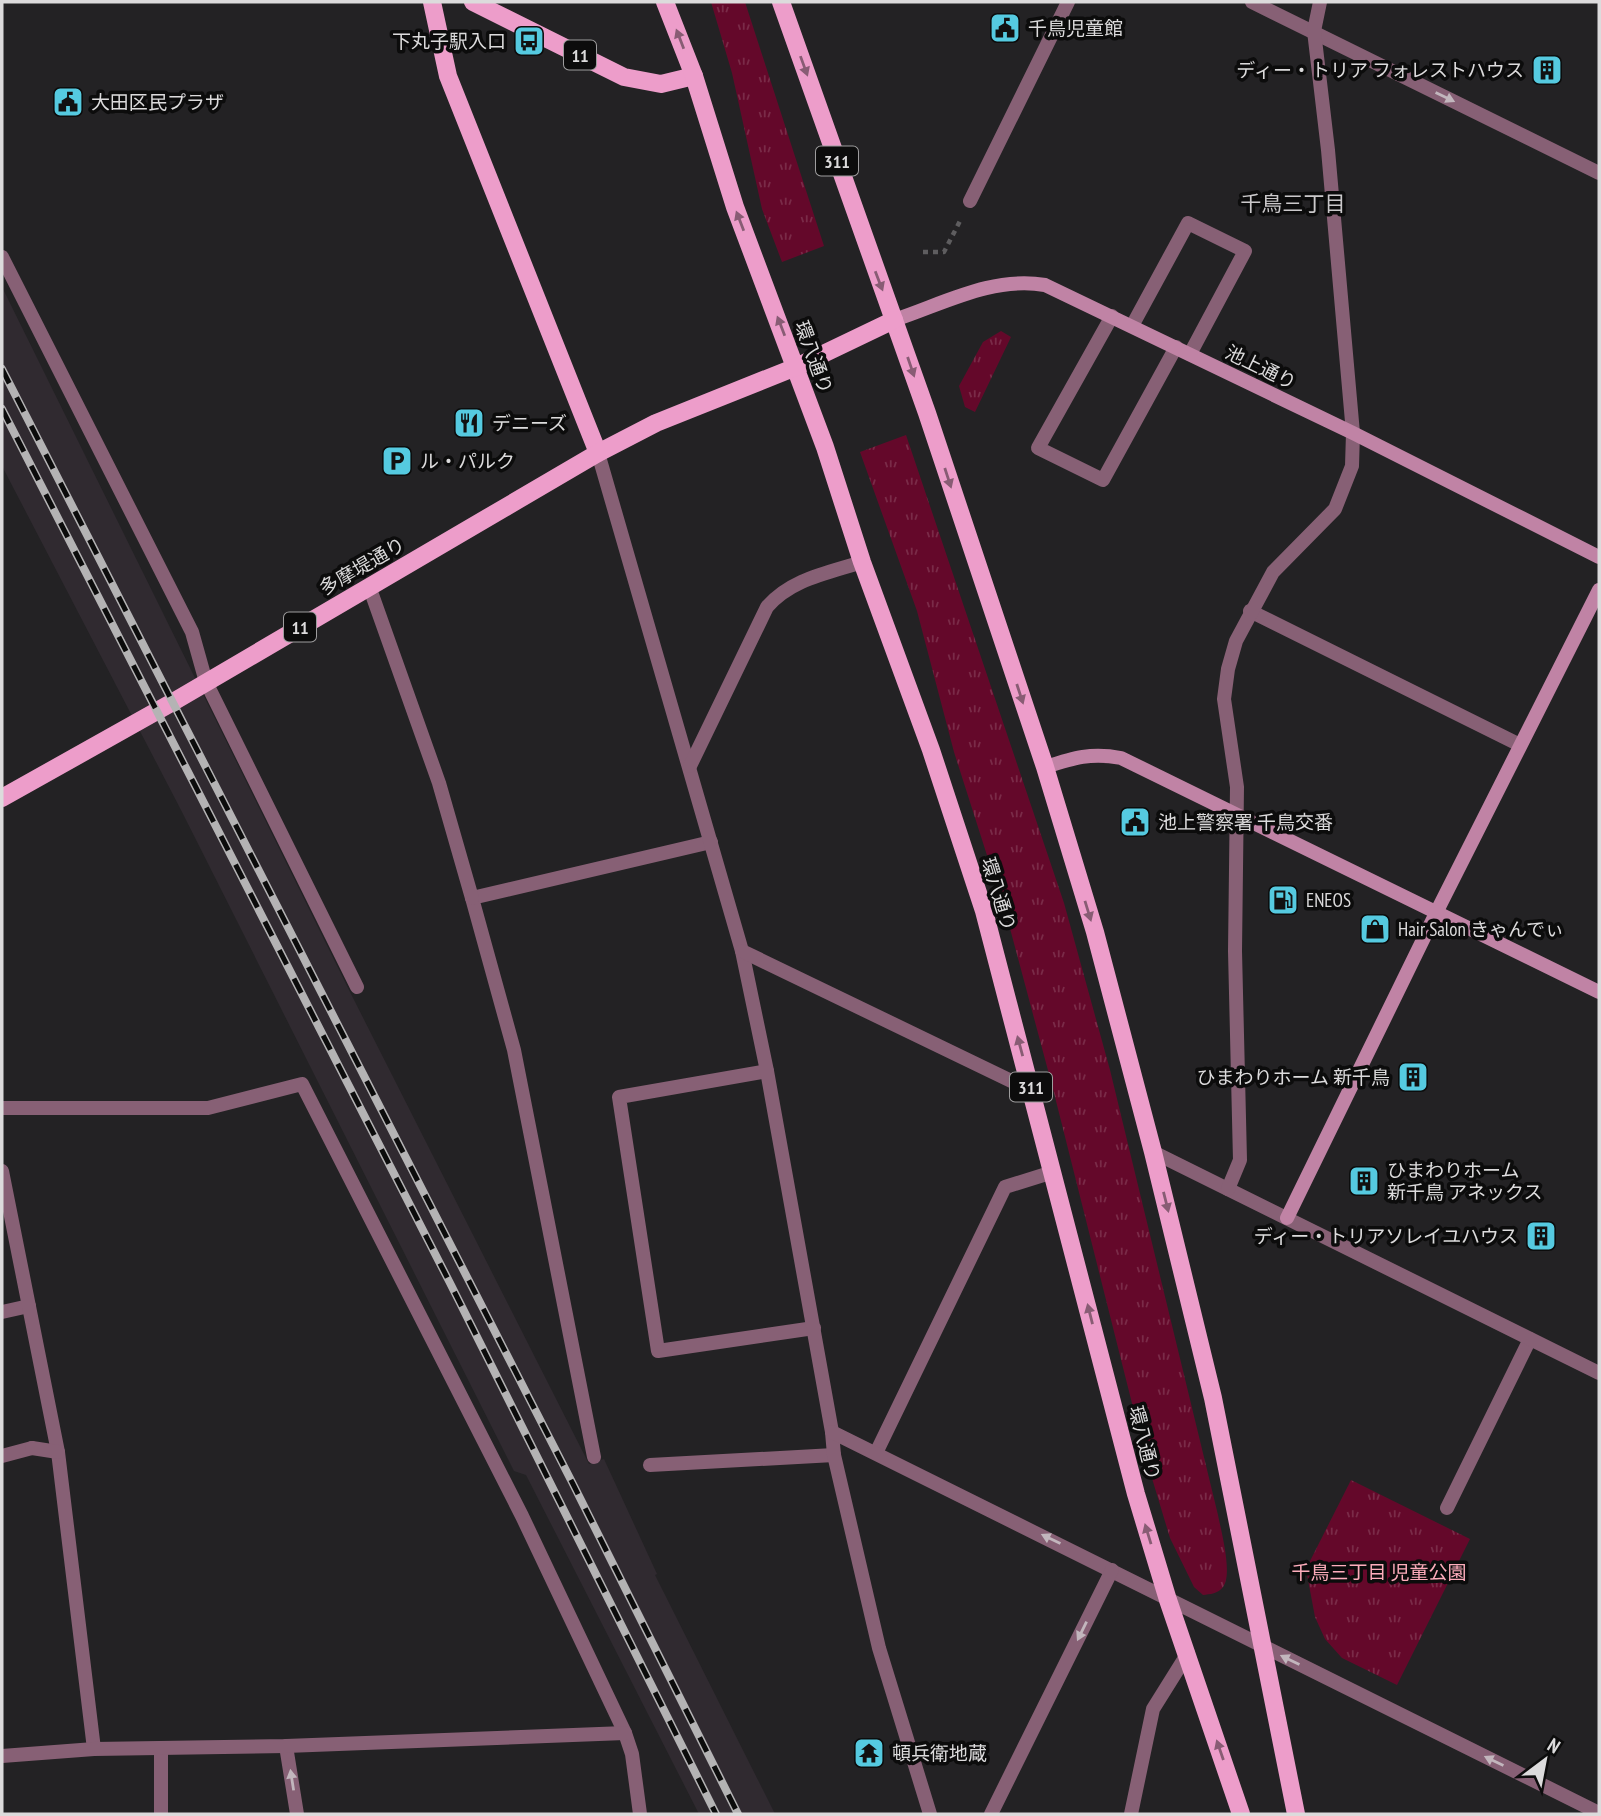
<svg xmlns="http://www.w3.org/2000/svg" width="1601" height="1816" font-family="'PT Sans Narrow','Noto Sans JP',sans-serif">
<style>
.built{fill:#302a30}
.grass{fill:url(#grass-tufts)}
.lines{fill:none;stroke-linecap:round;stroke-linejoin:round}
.path{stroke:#5e5d5f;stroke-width:4.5;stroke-dasharray:5 5;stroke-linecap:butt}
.lane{stroke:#876075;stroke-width:14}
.street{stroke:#876075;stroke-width:14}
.secondary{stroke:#c083a5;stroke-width:14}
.primary{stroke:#ed9dca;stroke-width:18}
.rail-casing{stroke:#b4b3b4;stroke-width:8}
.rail{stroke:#0c0c0c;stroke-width:5;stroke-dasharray:16;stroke-linecap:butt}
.oneway{fill:#885c74}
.oneway2{fill:#c2b6bd}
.labels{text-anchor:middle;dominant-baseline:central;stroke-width:7;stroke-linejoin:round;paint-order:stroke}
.shield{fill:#0c0c0c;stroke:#9e9d9e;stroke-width:2}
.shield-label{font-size:18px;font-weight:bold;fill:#dcdbdc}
.poi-label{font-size:19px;fill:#dcdbdc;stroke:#0c0c0c;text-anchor:start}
.street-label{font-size:19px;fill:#dcdbdc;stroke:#0c0c0c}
.park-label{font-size:19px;fill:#feadbc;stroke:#0c0c0c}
.neighbourhood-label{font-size:21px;fill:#cac8ca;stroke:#0c0c0c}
</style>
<defs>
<pattern id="grass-tufts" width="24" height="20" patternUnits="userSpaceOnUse" patternTransform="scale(1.75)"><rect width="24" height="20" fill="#64082a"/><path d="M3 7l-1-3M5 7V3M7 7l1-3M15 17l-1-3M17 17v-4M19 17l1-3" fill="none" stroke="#7a2b48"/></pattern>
</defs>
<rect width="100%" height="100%" fill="#232224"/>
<polygon class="built" points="2,287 350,992 589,1464 604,1459 657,1574 655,1575 775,1814 699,1814 526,1475 514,1471 181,810 2,466"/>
<g class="grass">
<polygon points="711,2 745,2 824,246 782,262 762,209 732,73"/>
<polygon points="1001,331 1011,337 975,412 965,407 959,386 983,342"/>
<path d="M 906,435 L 1064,903 L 1110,1070 L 1218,1515 C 1221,1531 1233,1574 1223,1587 C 1218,1594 1210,1594 1203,1595 L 1194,1587 L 1170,1538 L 1145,1455 L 1053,1089 L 1008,921 L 954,752 L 917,611 L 860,452 Z"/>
<polygon points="1351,1480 1470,1539 1397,1685 1342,1658 1325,1639 1315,1617 1306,1569"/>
</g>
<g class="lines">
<polyline class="path" points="923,252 944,252 960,221"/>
<g class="lane">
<polyline points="1112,316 1038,448 1103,480 1176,347"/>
<polyline points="1132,326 1188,223 1245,251 1190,354"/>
<polyline points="1250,611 1520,745"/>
<polyline points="767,1071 619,1097 658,1351 814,1328"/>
<polyline points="2,1312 29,1306"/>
<polyline points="876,1453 1005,1187 1053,1172"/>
<polyline points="2,1456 32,1448"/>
<polyline points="594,1457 514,1050 472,898 711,842"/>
<polyline points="650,1465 834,1455"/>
<polyline points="1447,1508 1530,1339"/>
<polyline points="161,1748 161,1814"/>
</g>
<g class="street">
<polyline points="1252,2 1599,173"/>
<polyline points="970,201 1068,2"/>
<polyline points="2,257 192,632 206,682 357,987"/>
<polyline points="598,453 742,951 767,1071 832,1432 834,1455 879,1648 930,1814"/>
<polyline points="369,586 439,783 472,898"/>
<path d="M 690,766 L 767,607 C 791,579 828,573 862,562"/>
<polyline points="742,951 1032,1091"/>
<polyline points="2,1108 208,1108 302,1084 522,1516 625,1733 632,1754 640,1814"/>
<polyline points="1153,1152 1599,1373"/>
<polyline points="2,1171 58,1452 94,1749"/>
<polyline points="1228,1189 1240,1160 1235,951 1237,787 1224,699 1228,669 1236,641 1273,572 1335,509 1352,466 1353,433 1328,150 1314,31 1320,2"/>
<polyline points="832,1432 1599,1813"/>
<polyline points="32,1448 58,1452"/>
<polyline points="286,1746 297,1814"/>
<polyline points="2,1756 94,1749 286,1746 625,1733"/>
<polyline points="991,1814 1112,1570"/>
<polyline points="1131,1814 1153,1709 1188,1653"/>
</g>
<g class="secondary">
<path d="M 894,320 C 943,304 992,276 1045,285 L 1353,433 L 1599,557"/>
<path d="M 1045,767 C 1073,758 1091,752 1121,758 L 1599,992"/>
<polyline points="1287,1218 1437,911 1599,590"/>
</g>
<g class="primary">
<polyline points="432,2 448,76 598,453"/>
<polyline points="473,2 624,77 661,84 694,76"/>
<polyline points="665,2 694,76 735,207 825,447 862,562 931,750 984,911 1136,1494 1168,1600 1241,1814"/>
<polyline points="781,2 927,413 1045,767 1095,932 1153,1152 1213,1398 1296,1814"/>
<polyline points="2,798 173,702 598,453 656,423 796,367 894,320"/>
</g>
<g class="rail-casing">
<g id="rail">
<polyline points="2,369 573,1484 738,1814"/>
<polyline points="2,409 450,1283 716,1814"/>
</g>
</g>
<use href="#rail" class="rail"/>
</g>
<defs><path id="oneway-solid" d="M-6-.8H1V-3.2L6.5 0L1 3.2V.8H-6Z" transform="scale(1.75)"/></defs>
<g class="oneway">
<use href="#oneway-solid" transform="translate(680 39) rotate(-111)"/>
<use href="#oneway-solid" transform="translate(804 66) rotate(70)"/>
<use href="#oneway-solid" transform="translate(740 221) rotate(-111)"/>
<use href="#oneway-solid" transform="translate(879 281) rotate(69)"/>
<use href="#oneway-solid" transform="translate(781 326) rotate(-111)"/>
<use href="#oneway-solid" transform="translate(911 367) rotate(71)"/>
<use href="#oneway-solid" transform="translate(948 478) rotate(72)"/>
<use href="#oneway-solid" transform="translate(1020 694) rotate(72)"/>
<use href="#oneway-solid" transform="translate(1088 911) rotate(73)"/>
<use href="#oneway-solid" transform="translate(1020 1046) rotate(-105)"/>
<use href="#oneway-solid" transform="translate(1166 1202) rotate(76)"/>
<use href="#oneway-solid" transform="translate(1090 1314) rotate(-104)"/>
<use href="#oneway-solid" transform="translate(1148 1534) rotate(-107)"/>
<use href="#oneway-solid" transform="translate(1220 1750) rotate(-109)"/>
</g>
<g class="oneway2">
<use href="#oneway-solid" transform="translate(1445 97) rotate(26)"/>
<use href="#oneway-solid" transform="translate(1051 1539) rotate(-154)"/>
<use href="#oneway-solid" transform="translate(1082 1631) rotate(116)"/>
<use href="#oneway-solid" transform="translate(1290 1660) rotate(-154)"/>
<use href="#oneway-solid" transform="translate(1494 1761) rotate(-154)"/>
<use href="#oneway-solid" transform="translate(292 1780) rotate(-99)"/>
</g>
<defs>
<g id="civic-square" transform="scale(1.575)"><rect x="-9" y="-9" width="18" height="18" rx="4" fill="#55cae0" stroke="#0c0c0c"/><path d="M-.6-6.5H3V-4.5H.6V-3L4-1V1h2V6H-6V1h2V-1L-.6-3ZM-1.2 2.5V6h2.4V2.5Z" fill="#111"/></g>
<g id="bus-square" transform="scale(1.575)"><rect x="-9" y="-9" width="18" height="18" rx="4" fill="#55cae0" stroke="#0c0c0c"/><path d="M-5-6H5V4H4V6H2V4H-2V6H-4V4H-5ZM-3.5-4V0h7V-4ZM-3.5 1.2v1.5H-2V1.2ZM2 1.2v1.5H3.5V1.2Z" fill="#111"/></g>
<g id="building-square" transform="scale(1.575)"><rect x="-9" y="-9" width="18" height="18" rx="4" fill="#55cae0" stroke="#0c0c0c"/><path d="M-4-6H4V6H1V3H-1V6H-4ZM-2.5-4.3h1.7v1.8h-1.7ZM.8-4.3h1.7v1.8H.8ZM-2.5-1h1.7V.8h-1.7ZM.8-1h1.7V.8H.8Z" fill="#111"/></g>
<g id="restaurant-square" transform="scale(1.575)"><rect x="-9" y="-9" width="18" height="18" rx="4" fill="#55cae0" stroke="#0c0c0c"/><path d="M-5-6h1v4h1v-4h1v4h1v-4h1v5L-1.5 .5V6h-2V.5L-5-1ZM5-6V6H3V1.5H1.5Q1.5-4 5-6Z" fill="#111"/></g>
<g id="parking-square" transform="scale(1.575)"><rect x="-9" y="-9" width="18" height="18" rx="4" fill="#55cae0" stroke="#0c0c0c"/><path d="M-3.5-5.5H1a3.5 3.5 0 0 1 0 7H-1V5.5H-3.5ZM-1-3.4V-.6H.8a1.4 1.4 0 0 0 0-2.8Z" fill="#111"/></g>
<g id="fuel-square" transform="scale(1.575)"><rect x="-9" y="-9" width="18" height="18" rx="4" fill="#55cae0" stroke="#0c0c0c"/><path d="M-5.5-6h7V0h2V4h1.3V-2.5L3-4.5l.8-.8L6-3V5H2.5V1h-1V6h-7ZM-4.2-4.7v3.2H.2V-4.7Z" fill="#111"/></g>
<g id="shop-square" transform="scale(1.575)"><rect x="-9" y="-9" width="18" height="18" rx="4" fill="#55cae0" stroke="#0c0c0c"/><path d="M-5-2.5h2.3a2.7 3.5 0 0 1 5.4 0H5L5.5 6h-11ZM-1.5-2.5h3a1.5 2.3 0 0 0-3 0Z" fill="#111"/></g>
<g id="temple-square" transform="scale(1.575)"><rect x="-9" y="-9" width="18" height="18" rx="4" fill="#55cae0" stroke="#0c0c0c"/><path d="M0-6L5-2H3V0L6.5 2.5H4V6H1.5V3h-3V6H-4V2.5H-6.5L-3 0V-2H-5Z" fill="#111"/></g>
</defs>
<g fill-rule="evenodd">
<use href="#civic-square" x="1005" y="28"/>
<use href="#bus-square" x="529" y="41"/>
<use href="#building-square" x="1547" y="70"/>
<use href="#civic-square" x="68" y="102"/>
<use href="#restaurant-square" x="469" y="423"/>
<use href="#parking-square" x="397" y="461"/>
<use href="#civic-square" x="1135" y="822"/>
<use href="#fuel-square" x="1283" y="900"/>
<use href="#shop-square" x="1375" y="929"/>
<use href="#building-square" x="1413" y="1077"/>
<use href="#building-square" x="1364" y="1181"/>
<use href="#building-square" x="1541" y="1236"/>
<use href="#temple-square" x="869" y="1753"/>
</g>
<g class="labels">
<g class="shield">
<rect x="564" y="40.5" width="32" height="29" rx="5"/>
<rect x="816" y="146.5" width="42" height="29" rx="5"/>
<rect x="284" y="612.5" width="32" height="29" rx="5"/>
<rect x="1010" y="1072.5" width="42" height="29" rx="5"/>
</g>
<g class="shield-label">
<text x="580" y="55">11</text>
<text x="837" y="161">311</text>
<text x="300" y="627">11</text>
<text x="1031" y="1087">311</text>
</g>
<g class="poi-label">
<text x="1028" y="28">千鳥児童館</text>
<text x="506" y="41" text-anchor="end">下丸子駅入口</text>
<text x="1524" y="70" text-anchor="end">ディー・トリア フォレストハウス</text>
<text x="91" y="102">大田区民プラザ</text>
<text x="492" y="423">デニーズ</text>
<text x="420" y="461">ル・パルク</text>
<text x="1158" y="822">池上警察署 千鳥交番</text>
<text x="1306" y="900">ENEOS</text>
<text x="1398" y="929">Hair Salon きゃんでぃ</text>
<text x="1390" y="1077" text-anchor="end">ひまわりホーム 新千鳥</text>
<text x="1387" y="1170">ひまわりホーム<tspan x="1387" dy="22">新千鳥 アネックス</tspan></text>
<text x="1518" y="1236" text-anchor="end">ディー・トリアソレイユハウス</text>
<text x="892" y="1753">頓兵衛地蔵</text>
</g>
<g class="street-label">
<text transform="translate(814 357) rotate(70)">環八通り</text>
<text transform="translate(1261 367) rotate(26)">池上通り</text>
<text transform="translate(362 566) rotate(-30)">多摩堤通り</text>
<text transform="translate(999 894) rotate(73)">環八通り</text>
<text transform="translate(1145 1443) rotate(76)">環八通り</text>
</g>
<g class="park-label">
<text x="1379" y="1572">千鳥三丁目 児童公園</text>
</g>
<g class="neighbourhood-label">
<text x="1293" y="203">千鳥三丁目</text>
</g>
</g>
<rect width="1601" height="1816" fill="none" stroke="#dcdbdc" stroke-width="7"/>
<g transform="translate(1545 1760) rotate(32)" stroke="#0c0c0c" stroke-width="5" paint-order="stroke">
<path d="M0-5L12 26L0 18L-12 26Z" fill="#dcdbdc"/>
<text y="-10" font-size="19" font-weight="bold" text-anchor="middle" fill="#dcdbdc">N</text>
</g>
</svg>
